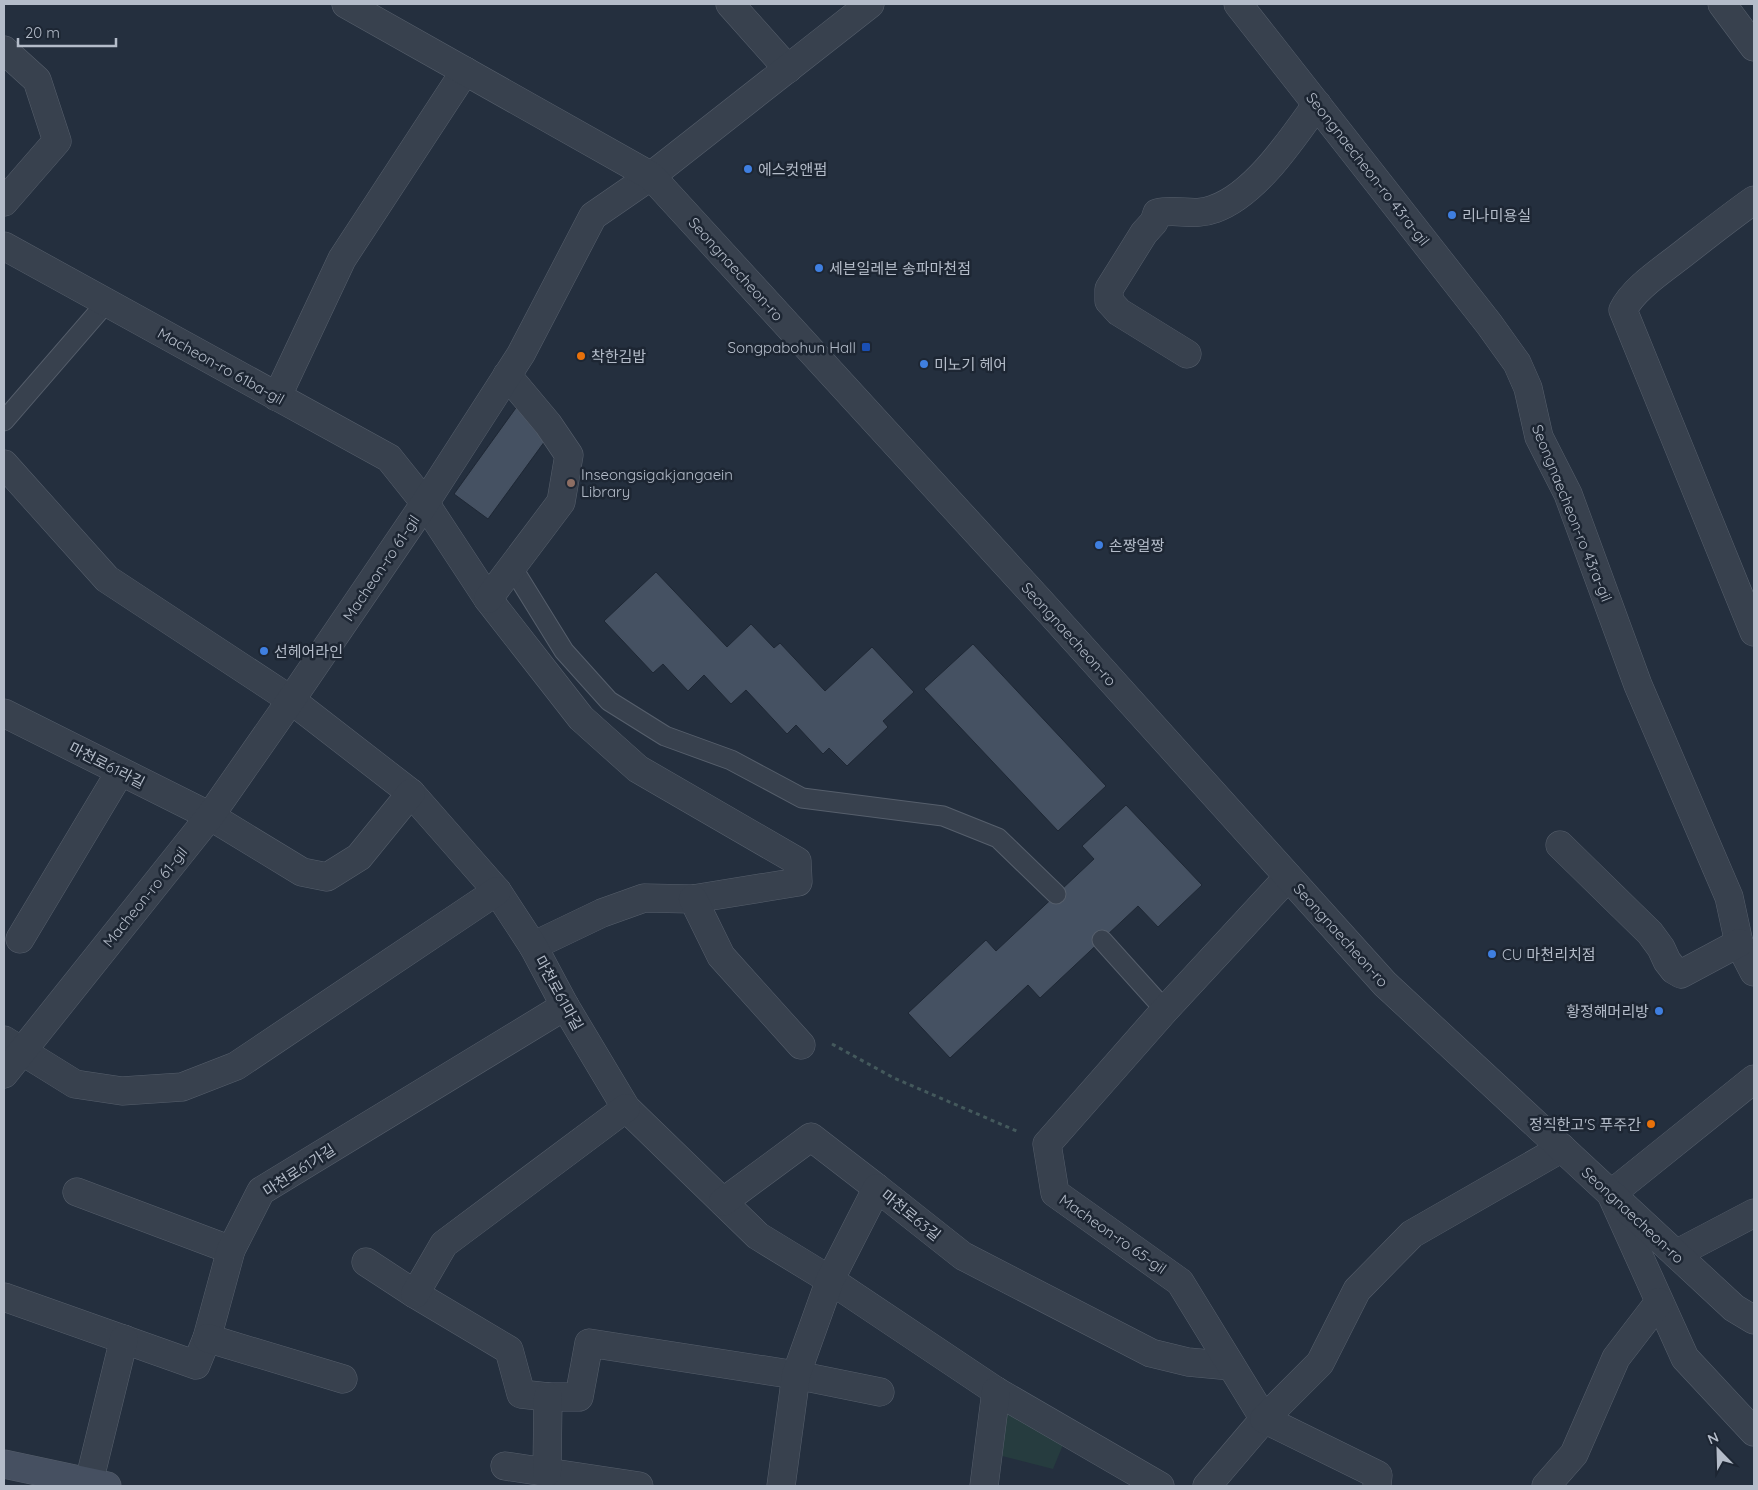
<svg xmlns="http://www.w3.org/2000/svg" width="1758" height="1490" font-family="Quicksand,'Noto Sans KR',sans-serif">
<style>
.green{fill:#263c3f}
.building{fill:#455162;stroke:#1f2835}
.lines{fill:none;stroke-linecap:round;stroke-linejoin:round}
.service-casing{stroke:#565f6c;stroke-width:21}
.minor-casing{stroke:#565f6c;stroke-width:29}
.tertiary-casing{stroke:#565f6c;stroke-width:29}
.secondary-casing{stroke:#565f6c;stroke-width:29}
.path{stroke:#44595c;stroke-width:3;stroke-dasharray:4 4;stroke-linecap:butt}
.service{stroke:#38414e;stroke-width:19}
.minor{stroke:#38414e;stroke-width:28}
.tertiary{stroke:#38414e;stroke-width:28}
.secondary{stroke:#465061;stroke-width:28}
.shop-dot{fill:#3f7fe0;stroke:#1d2633;stroke-width:2}
.transit-dot{fill:#1a4fb4;stroke:#1d2633;stroke-width:2}
.food-dot{fill:#e8710a;stroke:#1d2633;stroke-width:2}
.education-dot{fill:#8d6e63;stroke:#1d2633;stroke-width:2}
.labels{text-anchor:middle;dominant-baseline:central;stroke-width:5;stroke-linejoin:round;paint-order:stroke}
.poi-label{font-size:15px;fill:#b4bcc9;stroke:#1d2633;text-anchor:start}
.street-label{font-size:15px;fill:#b4bcc9;stroke:#1d2633}
</style>
<rect width="100%" height="100%" fill="#242f3e"/>
<polygon class="green" points="1007,1413 1065,1440 1053,1469 1002,1456"/>
<g class="building">
<polygon points="518,405 553,430 488,519 454,494"/>
<polygon points="656,572 727,647 751,624 774,648 780,643 825,691 872,647 914,692 883,721 888,727 847,766 829,748 823,754 796,725 787,734 746,690 731,704 704,675 688,691 663,664 653,673 604,621"/>
<polygon points="973,644 1106,786 1058,831 924,689"/>
<polygon points="1126,805 1202,885 1158,927 1138,906 1040,998 1028,985 950,1058 908,1013 986,940 996,951 1094,859 1082,846"/>
</g>
<g class="lines">
<g class="service-casing">
<g id="service">
<polyline points="4,421 106,303"/>
<polyline points="512,567 564,651 609,701 665,736 731,760 802,798 943,816 998,838 1056,894"/>
<polyline points="1102,940 1165,1010"/>
</g>
</g>
<g class="minor-casing">
<g id="minor">
<polyline points="730,4 788,69"/>
<polyline points="1238,4 1489,324 1517,363 1528,388 1539,437 1568,494 1638,685 1729,897 1739,943 1754,972"/>
<polyline points="1722,4 1754,47"/>
<polyline points="4,50 37,80 57,141 4,202"/>
<path d="M 1754,200 C 1727,219 1701,240 1675,260 C 1658,273 1632,291 1623,310 L 1754,632"/>
<polyline points="4,246 389,458 425,503 488,599 581,718 638,769 797,861 798,882 693,899 644,898 602,913 533,946"/>
<path d="M 1187,354 L 1119,312 L 1109,301 L 1109,289 L 1144,233 L 1154,222 L 1157,213 C 1178,208 1193,217 1214,209 C 1255,195 1292,139 1317,104"/>
<polyline points="277,397 342,259 465,71"/>
<polyline points="4,464 107,579 291,700 411,793 497,891 533,946 565,1006 626,1108 758,1236 830,1280 996,1391 1160,1486"/>
<polyline points="488,599 561,502 569,455 548,424 507,375"/>
<polyline points="4,713 210,816 302,872 327,877 359,857 411,793"/>
<polyline points="1560,845 1650,933 1661,948 1667,961 1674,970 1681,974 1739,943"/>
<polyline points="693,899 721,956 801,1045"/>
<polyline points="20,939 120,772"/>
<polyline points="4,1040 75,1084 122,1091 182,1087 236,1066 497,891"/>
<polyline points="4,1074 210,816 291,700 425,503 521,354 593,216 651,176 870,4"/>
<polyline points="1754,1079 1611,1194 1685,1358 1754,1432"/>
<polyline points="77,1192 231,1250"/>
<polyline points="723,1202 811,1137 877,1188"/>
<polyline points="1676,1254 1754,1213"/>
<polyline points="366,1262 415,1294 509,1350 521,1394 548,1397 579,1397 589,1343 796,1375 880,1392"/>
<polyline points="415,1294 444,1244 626,1108"/>
<polyline points="4,1297 196,1365 207,1338 231,1250 261,1191 565,1006"/>
<polyline points="207,1338 343,1379"/>
<polyline points="505,1466 639,1486"/>
<polyline points="547,1472 548,1397"/>
<polyline points="89,1482 124,1339"/>
<polyline points="781,1486 796,1375 830,1280 877,1188 963,1256 1151,1353 1188,1362 1231,1366"/>
<polyline points="984,1486 996,1391"/>
<polyline points="1207,1486 1264,1419 1180,1282 1055,1193 1047,1144 1165,1010 1288,877"/>
<polyline points="1377,1486 1378,1475 1264,1419 1320,1363 1357,1290 1412,1234 1562,1148"/>
<polyline points="1546,1486 1574,1454 1616,1358 1659,1302"/>
</g>
</g>
<g class="tertiary-casing">
<polyline id="tertiary" points="346,4 651,176 1039,600 1385,984 1734,1308 1754,1320"/>
</g>
<g class="secondary-casing">
<polyline id="secondary" points="4,1464 107,1486"/>
</g>
<polyline class="path" points="832,1044 894,1078 1019,1132"/>
<use href="#service" class="service"/>
<use href="#minor" class="minor"/>
<use href="#tertiary" class="tertiary"/>
<use href="#secondary" class="secondary"/>
</g>
<g class="shop-dot">
<circle cx="748" cy="169" r="5"/>
<circle cx="1452" cy="215" r="5"/>
<circle cx="819" cy="268" r="5"/>
<circle cx="924" cy="364" r="5"/>
<circle cx="1099" cy="545" r="5"/>
<circle cx="264" cy="651" r="5"/>
<circle cx="1492" cy="954" r="5"/>
<circle cx="1659" cy="1011" r="5"/>
</g>
<rect class="transit-dot" x="861" y="342" width="10" height="10" rx="2.5"/>
<g class="food-dot">
<circle cx="581" cy="356" r="5"/>
<circle cx="1651" cy="1124" r="5"/>
</g>
<circle class="education-dot" cx="571" cy="483" r="5"/>
<g class="labels">
<g class="poi-label">
<text x="758" y="169">에스컷앤펌</text>
<text x="1462" y="215">리나미용실</text>
<text x="829" y="268">세븐일레븐 송파마천점</text>
<text x="856" y="347" text-anchor="end">Songpabohun Hall</text>
<text x="591" y="356">착한김밥</text>
<text x="934" y="364">미노기 헤어</text>
<text x="581" y="474">Inseongsigakjangaein<tspan x="581" dy="17">Library</tspan></text>
<text x="1109" y="545">손짱얼짱</text>
<text x="274" y="651">선헤어라인</text>
<text x="1502" y="954">CU 마천리치점</text>
<text x="1649" y="1011" text-anchor="end">황정해머리방</text>
<text x="1641" y="1124" text-anchor="end">정직한고'S 푸주간</text>
</g>
<g class="street-label">
<text transform="translate(1368 169) rotate(52)">Seongnaecheon-ro 43ra-gil</text>
<text transform="translate(736 269) rotate(48)">Seongnaecheon-ro</text>
<text transform="translate(221 366) rotate(29)">Macheon-ro 61ba-gil</text>
<text transform="translate(1572 513) rotate(68)">Seongnaecheon-ro 43ra-gil</text>
<text transform="translate(381 568) rotate(-56)">Macheon-ro 61-gil</text>
<text transform="translate(1069 634) rotate(48)">Seongnaecheon-ro</text>
<text transform="translate(107 765) rotate(27)">마천로61라길</text>
<text transform="translate(145 897) rotate(-51)">Macheon-ro 61-gil</text>
<text transform="translate(1341 935) rotate(48)">Seongnaecheon-ro</text>
<text transform="translate(559 993) rotate(61)">마천로61마길</text>
<text transform="translate(299 1170) rotate(-33)">마천로61가길</text>
<text transform="translate(911 1215) rotate(39)">마천로63길</text>
<text transform="translate(1633 1215) rotate(43)">Seongnaecheon-ro</text>
<text transform="translate(1113 1234) rotate(35)">Macheon-ro 65-gil</text>
</g>
</g>
<rect width="1758" height="1490" fill="none" stroke="#b4bcc9" stroke-width="10"/>
<g transform="translate(1718 1450) rotate(337)" stroke="#1d2633" stroke-width="4" paint-order="stroke">
<path d="M0-4L9 19L0 12L-9 19Z" fill="#b4bcc9"/>
<text y="-8" font-size="14" font-weight="bold" text-anchor="middle" fill="#b4bcc9">N</text>
</g>
<path d="M18 38v8h98v-8" fill="none" stroke="#b4bcc9" stroke-width="2.5"/>
<text x="25" y="38" font-size="15" fill="#b4bcc9" stroke="#1d2633" stroke-width="4" paint-order="stroke">20 m</text>
</svg>
